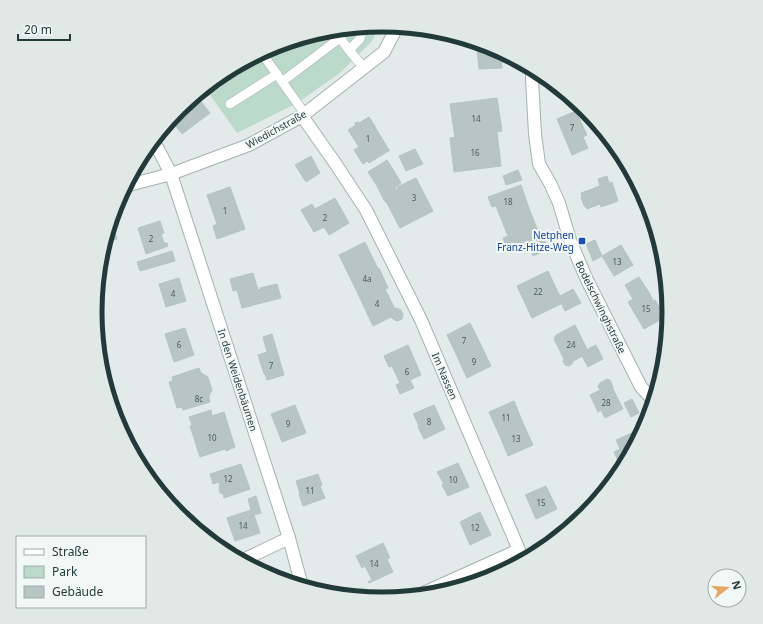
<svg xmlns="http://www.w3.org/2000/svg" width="763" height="624" font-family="'Noto Sans',sans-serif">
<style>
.green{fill:#bcdacc}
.building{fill:#b7c5c3;stroke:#b5c4c2}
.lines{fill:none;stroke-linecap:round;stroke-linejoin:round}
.lane-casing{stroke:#a5b2b1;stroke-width:10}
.street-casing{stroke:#a5b2b1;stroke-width:14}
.lane{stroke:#fff;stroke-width:9}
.street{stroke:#fff;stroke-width:12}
.transit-dot{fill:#1a4fb4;stroke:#f2f8f6;stroke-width:1.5}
.labels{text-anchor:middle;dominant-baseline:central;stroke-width:4;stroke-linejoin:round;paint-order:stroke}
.number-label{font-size:8px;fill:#485d5c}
.street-label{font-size:10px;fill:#233a3a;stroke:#f2f8f6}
.transit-label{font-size:10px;fill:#164399;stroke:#f2f8f6;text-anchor:end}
.rim{fill:none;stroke:#233a3a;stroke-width:5}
</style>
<rect width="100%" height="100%" fill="#e2ebe9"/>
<polygon class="green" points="380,25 372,41 340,73 297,103 237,133 205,88 222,73 272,47 326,30"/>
<g class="building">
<polygon points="477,48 493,48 501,52 502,68 479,69"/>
<polygon points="196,95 210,113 182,134 170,119 179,109"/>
<polygon points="497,98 502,131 455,138 450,104"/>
<polygon points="576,111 587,135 583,137 588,148 572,155 557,119"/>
<polygon points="369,117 375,126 375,127 389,150 390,150 369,163 367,161 363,164 354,150 359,147 348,130 356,125 355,123 358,122 359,123"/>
<polygon points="497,132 501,166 454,172 450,138"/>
<polygon points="415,149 423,164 406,171 399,156"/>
<polygon points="311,156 320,173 306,182 295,165"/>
<polygon points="387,160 396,174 377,186 368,172"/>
<polygon points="518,170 522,180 506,185 503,176"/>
<polygon points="396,174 401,183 395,187 396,190 386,195 389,200 385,202 377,186"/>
<polygon points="607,176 609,183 612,182 618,201 601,207 600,204 587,209 585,206 584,206 581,197 582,197 581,193 600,186 598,179"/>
<polygon points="416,178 433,211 400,228 391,211 405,204 397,187"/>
<polygon points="521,185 530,211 502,221 496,206 492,207 488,197"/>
<polygon points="230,187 245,229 217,239 213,226 217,224 207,195"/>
<polygon points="398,189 405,204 391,211 386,201 389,200 386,195"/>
<polygon points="335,198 349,223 329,235 324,227 314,232 301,210 312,204 315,209"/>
<polygon points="530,211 540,236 507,248 503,238 508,236 502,221"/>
<polygon points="111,221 117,239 104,243"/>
<polygon points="160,221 164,233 161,234 164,243 167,243 168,246 146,254 138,228"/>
<polygon points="542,234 548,249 533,256 528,240"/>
<polygon points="595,240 602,256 593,261 586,244"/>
<polygon points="365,242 378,269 379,268 388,288 385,289 384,287 360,298 339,255"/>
<polygon points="621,245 633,265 614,276 602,256"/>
<polygon points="172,251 175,261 140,271 137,262"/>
<polygon points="548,271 563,303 532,318 517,286"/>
<polygon points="253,273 258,290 261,289 260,288 277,284 281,298 242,308 237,290 233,291 230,279"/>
<polygon points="639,277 650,294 641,299 639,296 633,299 625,285"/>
<polygon points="179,278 186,301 166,307 159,284"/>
<polygon points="384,287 395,309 396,308 401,310 403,314 402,319 397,321 393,319 391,317 373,326 360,298"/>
<polygon points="573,289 581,303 565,311 562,304 563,303 560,296"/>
<polygon points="650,294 653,301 655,300 665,317 644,329 628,302 638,296 641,300"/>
<polygon points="470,323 481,345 457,356 447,335"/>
<polygon points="575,325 589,353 573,361 572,364 569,366 565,365 563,361 564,359 554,339 556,335"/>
<polygon points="185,328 194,355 174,362 165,334"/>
<polygon points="272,334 284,375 267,380 265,374 264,374 258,355 267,352 263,337"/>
<polygon points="666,338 664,356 656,349"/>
<polygon points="408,345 421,375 410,380 414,388 400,394 396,385 400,383 392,366 389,367 384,356"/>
<polygon points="481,345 491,366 467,378 457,356"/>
<polygon points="596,345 603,359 588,367 582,356 589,353 588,349"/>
<polygon points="199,368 201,373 208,377 212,390 209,396 210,402 183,410 182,407 177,408 169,382 173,381 172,377"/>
<polygon points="607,379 610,380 613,387 613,389 623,409 605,418 601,410 598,412 590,395 600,390 598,386 600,383"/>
<polygon points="632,399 639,413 631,417 624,403"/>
<polygon points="514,401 523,423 499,434 489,412"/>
<polygon points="295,405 306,433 282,442 271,414"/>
<polygon points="434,405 445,429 424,439 418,427 419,426 414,415 413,414"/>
<polygon points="211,410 212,416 224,412 235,447 226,451 225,449 200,457 190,426 192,425 189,417"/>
<polygon points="523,423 533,445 508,456 499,434"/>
<polygon points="636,431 639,437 626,461 624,459 618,461 614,452 620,449 616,440"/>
<polygon points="458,463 469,487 448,496 442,485 444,484 437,472"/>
<polygon points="241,464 250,489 224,498 223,494 220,493 219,488 220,486 219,482 213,484 210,474"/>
<polygon points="318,474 322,485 320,486 325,498 303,506 299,494 300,494 296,481"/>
<polygon points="546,486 557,509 536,519 526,496 525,495"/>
<polygon points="256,496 261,513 254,515 260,533 235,541 227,518 251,510 248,499"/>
<polygon points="480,512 491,535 470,545 460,522"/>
<polygon points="383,543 390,558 387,559 393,572 369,583 368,582 372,580 365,566 362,568 356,556"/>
</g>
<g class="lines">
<g class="lane-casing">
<g id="lane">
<polyline points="334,30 349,50 360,39 363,27"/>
<polyline points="349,50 364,68"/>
<polyline points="261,52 305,114"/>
<polyline points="283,81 340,38"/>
<polyline points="230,104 277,74"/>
</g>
</g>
<g class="street-casing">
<g id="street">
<polyline points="532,69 532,79 535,134 539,164 550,183 559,203 570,240 587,280 641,387 653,400"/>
<polyline points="302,116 335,163 366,210 421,320 519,550 419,595"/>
<polyline points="152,141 158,149 171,174 289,538 302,586"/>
<polyline points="125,186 171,174 249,145 302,116 384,52 397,27"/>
<polyline points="241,561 289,538"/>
</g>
</g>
<use href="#lane" class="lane"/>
<use href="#street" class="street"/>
</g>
<rect class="transit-dot" x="578" y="237" width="8" height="8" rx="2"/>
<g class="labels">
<g class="number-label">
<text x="476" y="118">14</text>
<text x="572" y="127">7</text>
<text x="368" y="138">1</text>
<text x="475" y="152">16</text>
<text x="414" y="197">3</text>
<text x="508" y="201">18</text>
<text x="225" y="210">1</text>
<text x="325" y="217">2</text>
<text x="151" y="238">2</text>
<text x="617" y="261">13</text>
<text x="367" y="278">4a</text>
<text x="538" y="291">22</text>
<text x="173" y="293">4</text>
<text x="377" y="303">4</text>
<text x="646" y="308">15</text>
<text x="464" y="340">7</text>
<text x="179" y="344">6</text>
<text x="571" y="344">24</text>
<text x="474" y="361">9</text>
<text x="271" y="365">7</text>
<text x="407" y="371">6</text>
<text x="199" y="398">8c</text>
<text x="606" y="402">28</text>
<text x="506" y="417">11</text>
<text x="429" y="421">8</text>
<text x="288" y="423">9</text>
<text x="212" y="437">10</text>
<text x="516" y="438">13</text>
<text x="228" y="478">12</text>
<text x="453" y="479">10</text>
<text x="310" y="490">11</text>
<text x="541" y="502">15</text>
<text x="243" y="525">14</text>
<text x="475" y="527">12</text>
<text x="374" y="563">14</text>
</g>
<g class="street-label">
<text transform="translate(276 129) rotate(-29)">Wiedichstraße</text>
<text transform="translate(601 307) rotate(64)">Bodelschwinghstraße</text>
<text transform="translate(445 376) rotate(67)">Im Nassen</text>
<text transform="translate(238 380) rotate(72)">In den Weidenbäumen</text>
</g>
<g class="transit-label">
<text x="574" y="235">Netphen<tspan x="574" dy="12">Franz-Hitze-Weg</tspan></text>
</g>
</g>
<path d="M0 0H763V624H0ZM102 312a280 280 0 1 1 560 0a280 280 0 1 1-560 0Z" fill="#e1e9e7" fill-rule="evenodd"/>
<path class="rim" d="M102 312a280 280 0 1 1 560 0a280 280 0 1 1-560 0Z"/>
<rect x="16" y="536" width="130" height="72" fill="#f2f8f6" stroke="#9facab"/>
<rect x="24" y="549" width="20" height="6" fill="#ffffff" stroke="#9facab"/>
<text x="52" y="556" font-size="12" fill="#233a3a">Straße</text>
<rect x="24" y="566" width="20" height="12" fill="#bcdacc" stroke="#9facab"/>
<text x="52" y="576" font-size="12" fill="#233a3a">Park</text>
<rect x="24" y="586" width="20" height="12" fill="#b7c5c3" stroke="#9facab"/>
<text x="52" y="596" font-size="12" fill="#233a3a">Gebäude</text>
<g transform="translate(727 588) rotate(73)"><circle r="19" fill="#f2f8f6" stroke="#9facab"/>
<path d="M0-3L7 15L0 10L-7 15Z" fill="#e7a764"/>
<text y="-6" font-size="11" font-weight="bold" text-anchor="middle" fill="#233a3a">N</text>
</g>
<path d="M18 34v6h52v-6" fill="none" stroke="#233a3a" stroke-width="2"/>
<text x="24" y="34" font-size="12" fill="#233a3a" stroke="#f2f8f6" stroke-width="3" paint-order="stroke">20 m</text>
</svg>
